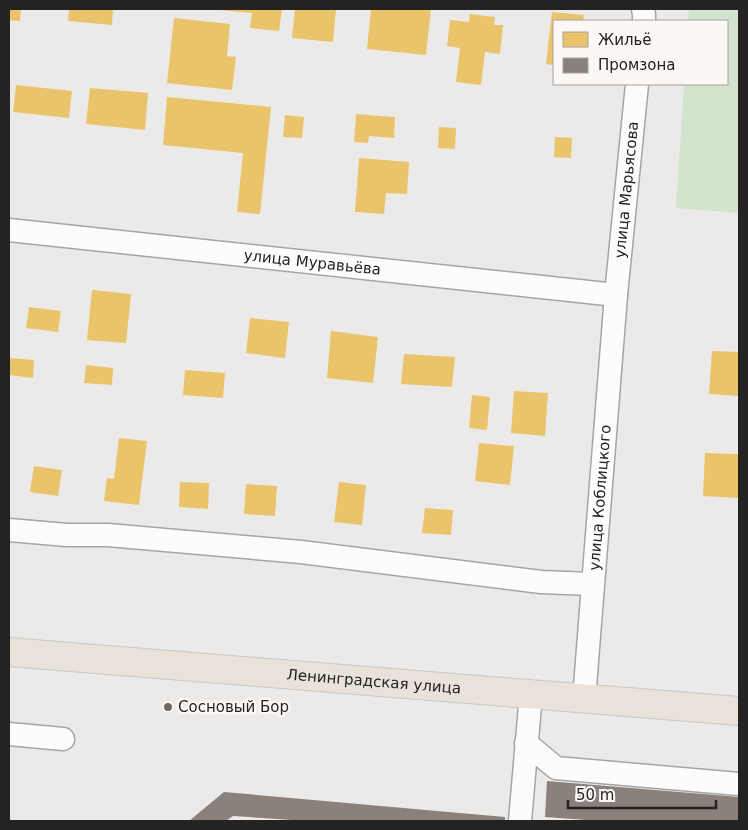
<svg xmlns="http://www.w3.org/2000/svg" width="748" height="830" font-family="'DejaVu Sans',sans-serif">
<style>
.green{fill:#d3e3ce}
.homes{fill:#e9c46a}
.industry{fill:#8a817c}
.lines{fill:none;stroke-linecap:round;stroke-linejoin:round}
.minor-casing{stroke:#a6a5a3;stroke-width:25}
.major-casing{stroke:#c8c8c7;stroke-width:30}
.minor{stroke:#fcfcfc;stroke-width:22}
.major{stroke:#e8e2da;stroke-width:28}
.poi-dot{fill:#6b6967;stroke:#fbf7f4;stroke-width:2}
.labels{text-anchor:middle;dominant-baseline:central;stroke-width:5;stroke-linejoin:round;paint-order:stroke}
.street-label{font-size:15px;fill:#252322;stroke:#fbf7f4}
.poi-label{font-size:15px;fill:#252322;stroke:#fbf7f4;text-anchor:start}
</style>
<rect width="100%" height="100%" fill="#eceae8"/>
<polygon class="green" points="689,9 739,9 739,213 676,208 684,84 727,84 727,21 688,21"/>
<g class="homes">
<polygon points="9,9 21,9 20,21 9,20"/>
<polygon points="69,9 113,9 112,25 68,21"/>
<polygon points="219,9 282,9 279,31 250,28 252,13 219,10"/>
<polygon points="295,9 336,9 333,42 292,38"/>
<polygon points="371,9 431,9 426,55 367,49"/>
<polygon points="552,12 584,15 583,21 554,21 554,65 546,64"/>
<polygon points="470,14 495,17 494,25 503,25 500,54 485,52 481,85 456,82 460,48 447,46 450,20 469,22"/>
<polygon points="174,18 230,24 227,56 236,57 232,90 167,83"/>
<polygon points="16,85 72,91 69,118 13,112"/>
<polygon points="90,88 148,93 145,130 86,124"/>
<polygon points="167,97 271,107 260,214 237,212 243,153 163,145"/>
<polygon points="356,114 395,117 394,138 369,136 368,143 354,142"/>
<polygon points="285,115 304,117 302,138 283,137"/>
<polygon points="439,127 456,128 455,149 438,148"/>
<polygon points="555,137 572,138 571,158 554,157"/>
<polygon points="359,158 409,162 407,194 386,193 384,214 355,212"/>
<polygon points="92,290 131,294 126,343 87,340"/>
<polygon points="29,307 61,311 58,332 26,328"/>
<polygon points="250,318 289,322 285,358 246,353"/>
<polygon points="331,331 378,337 373,383 327,378"/>
<polygon points="712,351 739,352 739,396 709,394"/>
<polygon points="404,354 455,357 452,387 401,384"/>
<polygon points="9,358 34,360 33,378 9,375"/>
<polygon points="86,365 113,368 112,385 84,383"/>
<polygon points="185,370 225,373 223,398 183,395"/>
<polygon points="514,391 548,393 545,436 511,433"/>
<polygon points="472,395 490,397 487,430 469,428"/>
<polygon points="119,438 147,441 139,505 104,501 107,478 114,479"/>
<polygon points="479,443 514,446 510,485 475,481"/>
<polygon points="705,453 739,454 739,498 703,496"/>
<polygon points="34,466 62,470 58,496 30,492"/>
<polygon points="180,482 209,483 208,509 179,507"/>
<polygon points="339,482 366,485 362,525 334,522"/>
<polygon points="246,484 277,486 275,516 244,514"/>
<polygon points="425,508 453,510 451,535 422,533"/>
</g>
<g class="industry">
<polygon points="547,781 739,797 739,821 600,821 545,817"/>
<polygon points="224,792 505,817 505,821 306,821 233,816 226,821 189,821"/>
</g>
<g class="lines">
<g class="minor-casing">
<g id="minor">
<polyline points="643,9 644,15 644,21"/>
<path id="s1" d="M 9,230 L 616,295"/>
<polyline points="9,530 67,535 108,535 301,552 541,582 592,584"/>
<path id="s2" d="M 584,699 L 616,295 L 637,84"/>
<polyline points="9,734 63,739"/>
<polyline points="526,743 556,768 739,784"/>
<polyline points="520,821 531,694"/>
</g>
</g>
<g class="major-casing">
<g id="major">
<path id="s3" d="M 9,652 L 739,711"/>
</g>
</g>
<use href="#minor" class="minor"/>
<use href="#major" class="major"/>
</g>
<circle class="poi-dot" cx="168" cy="707" r="5"/>
<g class="labels">
<g class="street-label">
<text stroke="none"><textPath href="#s2" startOffset="511">улица Марьясова</textPath></text>
<text stroke="none"><textPath href="#s1" startOffset="305">улица Муравьёва</textPath></text>
<text stroke="none"><textPath href="#s2" startOffset="202">улица Коблицкого</textPath></text>
<text stroke="none"><textPath href="#s3" startOffset="366">Ленинградская улица</textPath></text>
</g>
<g class="poi-label">
<text x="178" y="707">Сосновый Бор</text>
</g>
</g>
<rect width="748" height="830" fill="none" stroke="#252322" stroke-width="20"/>
<rect x="553" y="20" width="175" height="65" fill="#fbf7f4" stroke="#a5a2a0"/>
<rect x="563" y="32" width="25" height="15" fill="#e9c46a" stroke="#a5a2a0"/>
<text x="598" y="45" font-size="15" fill="#252322">Жильё</text>
<rect x="563" y="58" width="25" height="15" fill="#8a817c" stroke="#a5a2a0"/>
<text x="598" y="70" font-size="15" fill="#252322">Промзона</text>
<path d="M568 800v8h148v-8" fill="none" stroke="#252322" stroke-width="2.5"/>
<text x="576" y="800" font-size="15" fill="#252322" stroke="#fbf7f4" stroke-width="4" paint-order="stroke">50 m</text>
</svg>
